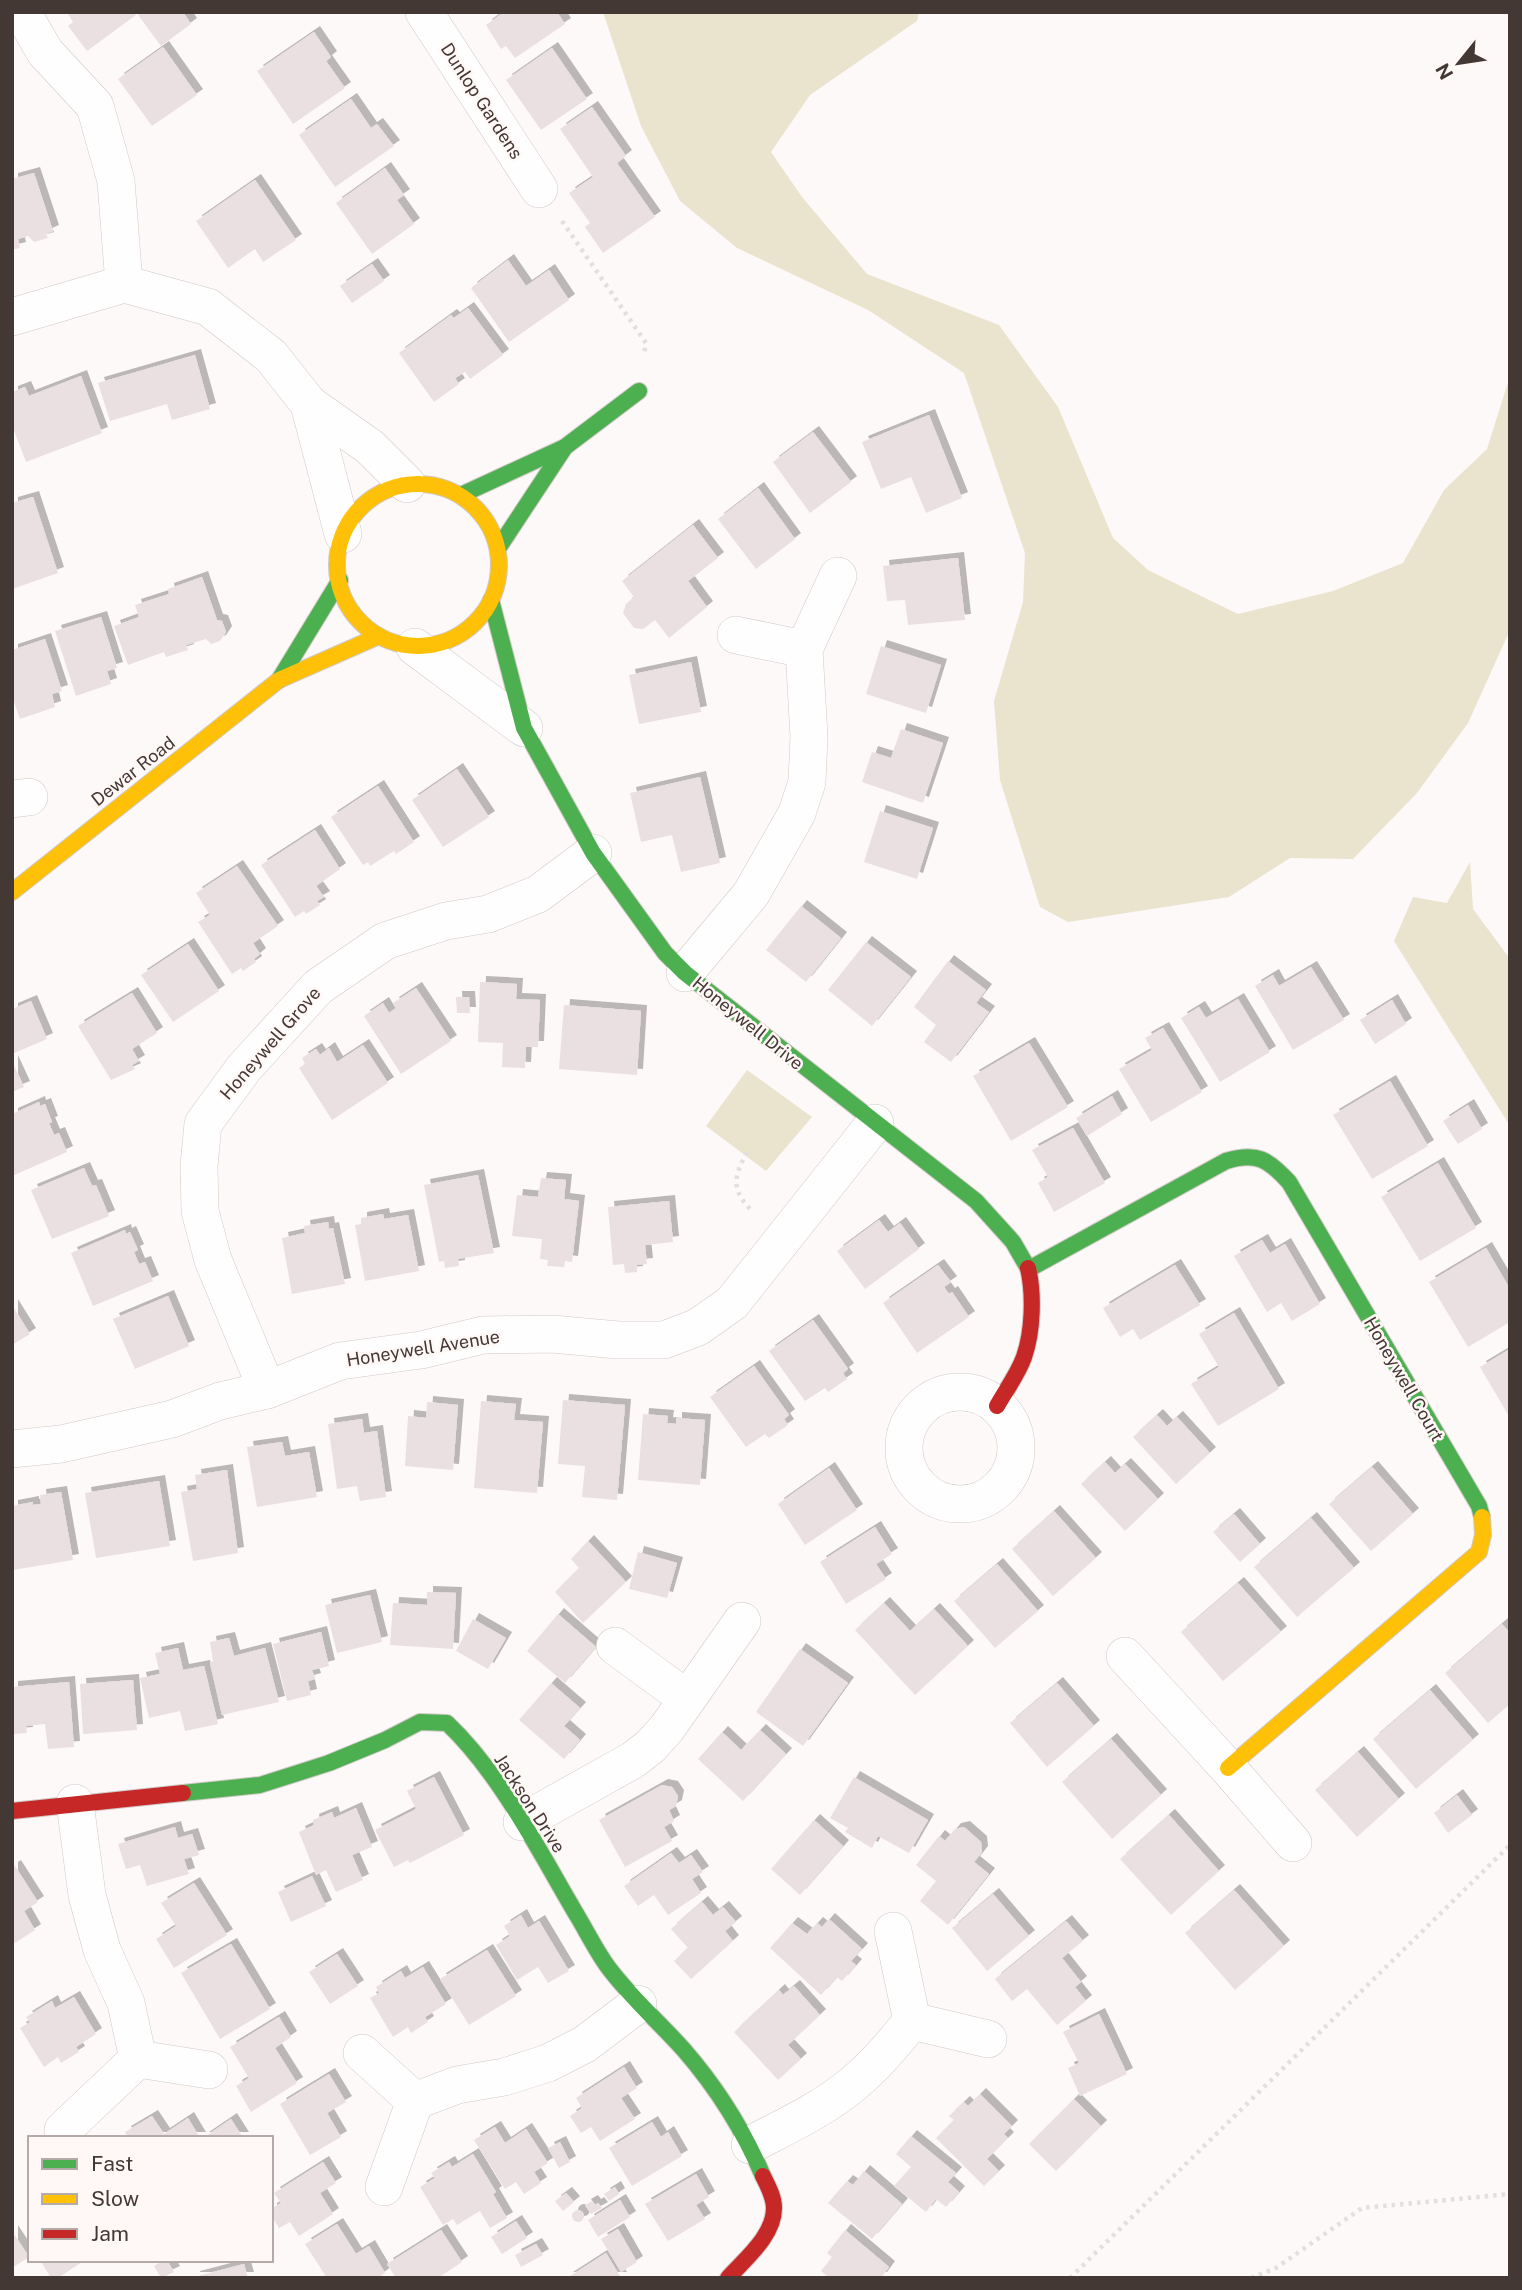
<svg xmlns="http://www.w3.org/2000/svg" width="1522" height="2290" font-family="'Public Sans',sans-serif">
<style>
.green{fill:#eae3ce}
.building{fill:#ebe0e1;filter:url(#shadow)}
.lines{fill:none;stroke-linecap:round;stroke-linejoin:round}
.street-casing{stroke:#d0c9c6;stroke-width:38}
.fast-casing{stroke:#d0c9c6;stroke-width:18}
.slow-casing{stroke:#d0c9c6;stroke-width:18}
.jam-casing{stroke:#d0c9c6;stroke-width:18}
.path{stroke:#e1e0df;stroke-width:4.5;stroke-dasharray:3.5 5;stroke-linecap:butt}
.street{stroke:#fffefe;stroke-width:37}
.fast{stroke:#4caf50;stroke-width:16}
.slow{stroke:#ffc107;stroke-width:16}
.jam{stroke:#c62828;stroke-width:16}
.labels{text-anchor:middle;dominant-baseline:central;stroke-width:5;stroke-linejoin:round;paint-order:stroke}
.street-label{font-size:18px;fill:#443835;stroke:#fff8f6}
</style>
<defs>
<filter id="shadow"><feDropShadow dx="6" dy="-6" stdDeviation="0" flood-color="#0004"/></filter>
</defs>
<rect width="100%" height="100%" fill="#fdf9f8"/>
<g class="green">
<polygon points="603,12 919,12 917,21 810,95 771,152 802,197 867,274 999,325 1058,407 1113,538 1148,570 1238,614 1333,591 1403,563 1444,490 1487,449 1510,376 1510,630 1468,723 1417,793 1353,859 1290,858 1229,897 1068,922 1040,907 1000,780 994,701 1023,602 1025,553 964,373 868,310 737,248 680,201 641,126"/>
<polygon points="1470,862 1473,909 1510,959 1510,1126 1394,941 1413,897 1447,903"/>
<polygon points="747,1070 812,1117 766,1171 706,1126"/>
</g>
<g class="building">
<polygon points="67,12 134,12 136,15 87,51 68,26 73,22"/>
<polygon points="141,12 183,12 191,24 161,46 138,15"/>
<polygon points="504,12 557,12 565,24 515,58 506,46 501,49 486,25"/>
<polygon points="314,32 331,57 326,61 345,88 293,124 257,71"/>
<polygon points="163,47 197,95 152,126 118,79"/>
<polygon points="552,48 587,99 541,130 506,80"/>
<polygon points="351,99 371,128 377,124 394,146 335,187 299,135"/>
<polygon points="592,107 626,156 617,163 655,217 603,253 585,227 590,223 569,193 593,177 560,129"/>
<polygon points="385,168 404,195 397,200 414,224 372,254 336,203"/>
<polygon points="34,173 53,231 46,234 48,238 34,242 28,236 18,239 20,248 12,250 12,179"/>
<polygon points="255,180 296,240 263,262 255,249 228,268 196,221"/>
<polygon points="508,260 526,286 549,270 569,300 509,342 471,288"/>
<polygon points="372,264 384,281 352,303 340,286"/>
<polygon points="468,308 503,355 470,379 465,372 455,378 459,384 434,402 399,353 451,315 454,318"/>
<polygon points="195,355 210,409 172,420 167,404 110,421 98,383"/>
<polygon points="81,376 102,433 26,462 12,425 12,392 25,387 29,396"/>
<polygon points="929,415 962,498 926,513 911,477 881,489 862,442"/>
<polygon points="813,432 851,482 810,513 773,462"/>
<polygon points="758,488 795,539 756,569 718,519"/>
<polygon points="33,497 58,573 12,589 12,503"/>
<polygon points="693,525 718,558 688,581 707,607 669,638 655,620 643,629 634,628 623,613 626,604 634,597 622,581"/>
<polygon points="958,558 965,620 908,625 905,600 887,601 883,566"/>
<polygon points="202,577 217,620 222,621 226,632 220,641 211,644 206,639 186,645 188,650 166,657 164,652 128,665 114,626 139,617 135,605 169,594 168,589"/>
<polygon points="101,617 117,668 107,671 111,684 76,696 55,631"/>
<polygon points="45,639 62,691 52,694 55,707 20,719 12,696 12,650"/>
<polygon points="881,646 941,665 926,713 866,694"/>
<polygon points="691,662 701,712 639,724 629,675"/>
<polygon points="901,729 943,743 923,803 862,782 872,752 891,758"/>
<polygon points="457,769 489,817 443,847 412,800"/>
<polygon points="700,777 720,863 681,872 672,835 641,842 630,793"/>
<polygon points="378,786 414,842 396,854 394,851 370,866 368,862 363,865 331,817"/>
<polygon points="880,811 933,828 917,879 864,862"/>
<polygon points="315,830 340,869 316,886 324,897 317,901 320,905 306,914 304,911 295,917 261,865"/>
<polygon points="237,866 278,926 253,943 260,954 254,959 256,962 243,971 241,968 232,974 198,922 210,915 196,893"/>
<polygon points="801,906 841,938 806,982 766,950"/>
<polygon points="866,942 911,977 872,1026 828,990"/>
<polygon points="188,944 219,991 173,1022 141,975"/>
<polygon points="948,961 986,990 976,1003 989,1012 951,1062 924,1042 936,1025 914,1007"/>
<polygon points="1311,967 1344,1020 1293,1050 1255,986 1273,975 1279,986"/>
<polygon points="480,982 517,984 516,999 540,1000 538,1047 526,1047 525,1068 502,1067 503,1043 478,1042"/>
<polygon points="416,988 451,1041 401,1074 364,1016 383,1003 389,1013 396,1008 393,1003"/>
<polygon points="132,993 157,1033 132,1049 139,1061 132,1065 135,1069 111,1080 78,1026"/>
<polygon points="456,997 469,997 470,1013 457,1013"/>
<polygon points="1238,999 1270,1052 1220,1082 1181,1018 1199,1007 1206,1018"/>
<polygon points="1392,1000 1406,1024 1375,1044 1360,1020"/>
<polygon points="31,1001 47,1039 12,1054 12,1009"/>
<polygon points="564,1005 641,1011 637,1075 559,1069"/>
<polygon points="1163,1028 1202,1092 1151,1122 1119,1069 1152,1050 1145,1038"/>
<polygon points="1029,1043 1068,1107 1011,1141 973,1076"/>
<polygon points="363,1045 388,1083 332,1120 299,1068 305,1064 302,1058 316,1049 320,1055 329,1048 337,1062"/>
<polygon points="12,1061 24,1087 12,1092"/>
<polygon points="1390,1081 1428,1146 1372,1179 1333,1115"/>
<polygon points="1112,1096 1122,1114 1087,1136 1076,1118"/>
<polygon points="39,1102 40,1106 45,1104 52,1122 49,1123 54,1135 59,1133 67,1152 12,1176 12,1114"/>
<polygon points="1468,1105 1482,1129 1458,1144 1443,1121"/>
<polygon points="1073,1128 1105,1183 1054,1212 1038,1183 1048,1177 1032,1150"/>
<polygon points="1438,1163 1476,1228 1420,1261 1381,1197"/>
<polygon points="84,1168 92,1186 96,1185 109,1216 52,1239 31,1190"/>
<polygon points="478,1175 494,1253 458,1259 459,1266 445,1268 444,1261 439,1262 424,1185"/>
<polygon points="541,1178 566,1180 564,1199 579,1201 572,1262 565,1261 564,1267 547,1266 548,1260 540,1259 542,1239 512,1236 517,1195 538,1197"/>
<polygon points="669,1201 673,1242 645,1245 647,1264 637,1265 637,1272 625,1273 624,1264 613,1265 608,1207"/>
<polygon points="383,1214 384,1219 408,1215 419,1271 365,1281 355,1225 361,1224 361,1218"/>
<polygon points="879,1220 888,1232 900,1223 919,1249 865,1289 837,1251"/>
<polygon points="328,1222 329,1229 333,1228 345,1284 292,1294 282,1238 305,1233 304,1226"/>
<polygon points="125,1230 126,1234 130,1232 138,1250 134,1252 139,1264 145,1262 153,1281 93,1306 71,1253"/>
<polygon points="1262,1240 1270,1253 1285,1244 1320,1304 1292,1321 1281,1303 1267,1312 1234,1256"/>
<polygon points="1486,1248 1510,1289 1510,1322 1468,1347 1429,1282"/>
<polygon points="938,1265 951,1282 944,1287 949,1294 952,1292 969,1317 917,1353 883,1303"/>
<polygon points="1175,1265 1200,1305 1140,1340 1133,1329 1120,1337 1103,1308"/>
<polygon points="168,1296 189,1346 135,1369 113,1319"/>
<polygon points="12,1305 30,1334 12,1345"/>
<polygon points="1234,1313 1279,1389 1218,1426 1191,1384 1219,1367 1199,1334"/>
<polygon points="813,1320 848,1369 843,1373 847,1379 828,1392 825,1388 805,1401 769,1351"/>
<polygon points="1510,1349 1510,1418 1480,1367"/>
<polygon points="754,1366 789,1415 784,1419 788,1425 769,1438 765,1434 746,1447 710,1397"/>
<polygon points="563,1400 625,1405 617,1500 582,1497 585,1466 558,1464"/>
<polygon points="481,1401 516,1404 514,1420 543,1422 537,1493 474,1488"/>
<polygon points="427,1402 458,1405 453,1470 405,1466 408,1416 426,1418"/>
<polygon points="643,1414 668,1416 667,1423 676,1424 676,1418 705,1420 700,1485 638,1480"/>
<polygon points="1157,1415 1167,1426 1177,1417 1210,1453 1176,1484 1133,1437"/>
<polygon points="362,1419 364,1433 377,1431 386,1497 360,1501 357,1486 337,1489 328,1424"/>
<polygon points="282,1442 285,1456 309,1452 317,1497 257,1507 247,1447"/>
<polygon points="1105,1462 1115,1473 1125,1464 1158,1499 1125,1531 1081,1484"/>
<polygon points="1372,1467 1413,1514 1371,1551 1329,1504"/>
<polygon points="829,1468 857,1510 805,1545 778,1504"/>
<polygon points="227,1470 238,1553 193,1561 181,1492 197,1489 195,1475"/>
<polygon points="159,1481 170,1546 96,1558 85,1493"/>
<polygon points="61,1492 73,1560 13,1570 12,1506 33,1502 33,1505 41,1504 40,1495"/>
<polygon points="1054,1511 1096,1558 1053,1596 1012,1549"/>
<polygon points="1234,1514 1260,1544 1240,1562 1213,1532"/>
<polygon points="1311,1518 1354,1568 1297,1617 1254,1567"/>
<polygon points="875,1527 892,1554 876,1564 886,1579 846,1604 820,1562"/>
<polygon points="588,1541 626,1582 583,1623 555,1592 579,1568 571,1559"/>
<polygon points="638,1552 677,1563 667,1598 629,1589"/>
<polygon points="997,1564 1038,1611 995,1648 954,1601"/>
<polygon points="1238,1583 1281,1632 1223,1681 1181,1632"/>
<polygon points="427,1592 456,1593 453,1649 390,1645 393,1603 427,1605"/>
<polygon points="370,1595 382,1642 337,1653 325,1605"/>
<polygon points="884,1603 910,1631 934,1609 968,1646 915,1695 855,1630"/>
<polygon points="558,1614 596,1647 565,1683 527,1651"/>
<polygon points="473,1619 506,1638 488,1669 456,1651"/>
<polygon points="1502,1624 1510,1633 1510,1704 1488,1723 1445,1673"/>
<polygon points="321,1632 329,1666 312,1670 315,1679 308,1681 311,1695 287,1701 273,1644"/>
<polygon points="229,1638 234,1656 265,1648 279,1702 222,1715 210,1663 213,1661 210,1642"/>
<polygon points="178,1648 183,1670 204,1666 218,1724 185,1731 180,1711 149,1718 140,1678 160,1674 155,1653"/>
<polygon points="800,1649 848,1683 803,1746 756,1712"/>
<polygon points="133,1680 137,1730 83,1734 80,1684"/>
<polygon points="69,1682 74,1747 48,1749 45,1724 26,1726 27,1733 12,1734 12,1687"/>
<polygon points="551,1683 580,1708 564,1726 580,1740 564,1759 519,1720"/>
<polygon points="1057,1683 1094,1726 1047,1767 1010,1723"/>
<polygon points="1430,1690 1473,1740 1416,1789 1373,1739"/>
<polygon points="760,1730 786,1754 743,1801 698,1759 722,1732 741,1750"/>
<polygon points="1111,1739 1161,1795 1112,1839 1062,1782"/>
<polygon points="1358,1752 1399,1799 1357,1837 1315,1790"/>
<polygon points="434,1777 464,1835 410,1863 408,1860 394,1867 375,1830 416,1809 407,1791"/>
<polygon points="854,1777 928,1820 909,1853 878,1836 872,1848 845,1832 848,1828 830,1818"/>
<polygon points="662,1785 672,1787 678,1796 676,1806 669,1810 674,1821 664,1827 672,1841 625,1867 599,1820"/>
<polygon points="1457,1795 1472,1815 1448,1833 1434,1813"/>
<polygon points="356,1808 372,1847 352,1855 363,1880 336,1892 326,1870 316,1875 299,1832 314,1825 313,1820 332,1812 334,1818"/>
<polygon points="1169,1815 1219,1871 1171,1915 1120,1859"/>
<polygon points="814,1820 843,1846 800,1895 771,1869"/>
<polygon points="175,1827 178,1838 192,1834 199,1855 184,1859 189,1874 147,1886 140,1865 126,1869 118,1844"/>
<polygon points="964,1827 981,1842 982,1852 974,1862 989,1874 948,1925 920,1901 936,1881 916,1865 939,1836 945,1841 955,1829"/>
<polygon points="671,1853 679,1863 691,1855 703,1872 692,1879 701,1893 668,1915 654,1895 638,1906 624,1886"/>
<polygon points="15,1866 38,1902 24,1911 35,1930 15,1943 12,1939 12,1868"/>
<polygon points="312,1876 326,1906 291,1922 278,1892"/>
<polygon points="194,1883 227,1935 174,1968 156,1939 176,1926 161,1903"/>
<polygon points="1234,1890 1284,1946 1235,1990 1185,1933"/>
<polygon points="993,1894 1029,1936 987,1971 952,1928"/>
<polygon points="702,1902 713,1915 723,1907 736,1922 725,1931 733,1941 691,1979 674,1961 688,1948 671,1929"/>
<polygon points="521,1915 528,1928 539,1921 569,1971 548,1983 538,1967 517,1980 496,1945 510,1936 504,1926"/>
<polygon points="829,1919 862,1949 851,1961 856,1965 842,1981 837,1977 821,1995 770,1948 792,1923 807,1934 817,1923 822,1927"/>
<polygon points="1066,1921 1083,1941 1062,1958 1081,1982 1075,1987 1086,2001 1057,2025 1027,1989 1012,2001 995,1979"/>
<polygon points="231,1944 270,2009 220,2039 181,1973"/>
<polygon points="487,1950 516,1996 469,2025 440,1979"/>
<polygon points="337,1954 358,1986 330,2004 309,1972"/>
<polygon points="423,1967 446,2004 425,2017 428,2022 411,2033 408,2027 393,2037 370,1998 379,1993 376,1987 401,1971 405,1978"/>
<polygon points="794,1986 820,2015 788,2045 801,2059 778,2080 734,2032 779,1990 783,1995"/>
<polygon points="74,1997 96,2034 76,2047 79,2052 61,2063 58,2057 44,2067 20,2028 30,2022 26,2017 52,2001 55,2008"/>
<polygon points="1099,2014 1127,2074 1080,2096 1068,2068 1079,2063 1063,2032"/>
<polygon points="279,2017 291,2037 275,2048 297,2083 251,2112 236,2086 249,2078 230,2047"/>
<polygon points="624,2067 637,2088 621,2098 635,2119 600,2141 591,2127 581,2133 570,2116 582,2108 576,2098"/>
<polygon points="329,2074 346,2102 327,2113 341,2137 310,2155 280,2104"/>
<polygon points="980,2094 1012,2126 1004,2134 1008,2138 987,2159 999,2171 984,2186 936,2138 954,2120 949,2116 964,2102 968,2106"/>
<polygon points="1074,2099 1101,2126 1056,2171 1029,2144"/>
<polygon points="152,2116 164,2134 188,2118 200,2138 128,2138 125,2132"/>
<polygon points="231,2119 243,2138 203,2138"/>
<polygon points="652,2122 661,2137 668,2132 682,2156 632,2186 609,2148"/>
<polygon points="495,2127 505,2143 526,2129 548,2163 534,2172 541,2183 524,2194 516,2182 505,2189 474,2140"/>
<polygon points="911,2136 956,2173 948,2182 959,2192 946,2207 936,2199 926,2212 894,2186 911,2167 896,2154"/>
<polygon points="560,2142 570,2162 559,2168 548,2148"/>
<polygon points="473,2154 496,2192 493,2194 507,2218 490,2228 480,2211 457,2225 453,2219 443,2225 420,2187 435,2178 431,2173 449,2162 452,2167"/>
<polygon points="323,2162 336,2183 320,2193 333,2214 299,2236 290,2222 279,2228 271,2215 271,2209 281,2203 274,2193"/>
<polygon points="864,2171 902,2204 872,2239 828,2203 847,2181 853,2185"/>
<polygon points="696,2174 709,2197 696,2205 705,2219 668,2241 645,2204"/>
<polygon points="615,2187 619,2194 609,2201 604,2194"/>
<polygon points="566,2193 574,2202 563,2211 555,2201"/>
<polygon points="620,2200 630,2217 598,2237 588,2220"/>
<polygon points="592,2201 595,2205 598,2203 602,2208 591,2214 585,2205"/>
<circle cx="578" cy="2216" r="6"/>
<polygon points="516,2221 527,2238 502,2254 491,2237"/>
<polygon points="337,2224 356,2254 369,2246 385,2273 378,2278 327,2278 305,2244"/>
<polygon points="618,2229 637,2262 621,2272 601,2239"/>
<polygon points="441,2230 462,2262 438,2278 396,2278 387,2264"/>
<polygon points="845,2230 889,2267 881,2278 829,2278 821,2271 832,2257 827,2253"/>
<polygon points="12,2231 29,2257 12,2268"/>
<polygon points="536,2244 543,2255 521,2267 515,2255"/>
<polygon points="606,2253 621,2278 567,2278"/>
<polygon points="40,2260 85,2260 58,2278 51,2278"/>
<polygon points="164,2260 167,2260 174,2272 161,2278 154,2266"/>
<polygon points="244,2264 248,2278 194,2278 194,2277"/>
</g>
<g class="lines">
<g class="street-casing">
<g id="street">
<polyline points="22,12 45,52 95,106 116,181 124,284"/>
<polyline points="424,12 539,189"/>
<polyline points="12,317 124,284 208,307 271,356 309,404"/>
<polyline points="343,534 309,404 370,447 407,484"/>
<polyline points="736,635 804,649"/>
<polyline points="415,647 524,728"/>
<polyline points="12,799 29,797"/>
<polyline points="685,973 751,894 797,813 807,782 809,737 804,649 838,576"/>
<polyline points="267,1390 213,1260 200,1211 199,1166 203,1124 244,1068 318,987 385,941 446,921 488,914 538,894 593,853"/>
<circle cx="960" cy="1448" r="56"/>
<polyline points="12,1449 61,1444 172,1419 220,1401 267,1390 340,1361 421,1350 483,1335 552,1334 618,1340 664,1340 698,1327 732,1303 875,1123"/>
<polyline points="615,1646 686,1698"/>
<polyline points="1125,1656 1228,1768 1293,1843"/>
<polyline points="522,1822 633,1760 651,1746 667,1728 742,1621"/>
<polyline points="912,2021 988,2039"/>
<polyline points="362,2053 415,2101"/>
<polyline points="138,2059 209,2070"/>
<polyline points="63,2130 138,2059 126,2003 102,1950 87,1895 75,1803"/>
<path d="M 750,2145 C 784,2127 822,2110 853,2084 C 875,2066 894,2043 912,2021 L 893,1931"/>
<polyline points="384,2187 415,2101 457,2085 504,2077 548,2063 585,2044 638,2004"/>
</g>
</g>
<g class="fast-casing">
<g id="fast">
<polyline points="461,495 565,447 639,391"/>
<polyline points="499,547 565,447"/>
<polyline points="491,600 524,728 593,853 665,953 685,973 976,1201 1013,1242 1028,1268"/>
<polyline points="279,680 340,580"/>
<path d="M 1029,1269 L 1226,1161 C 1257,1152 1268,1159 1289,1182 L 1479,1506 L 1482,1517"/>
<path d="M 183,1793 L 260,1785 L 329,1763 L 385,1740 L 420,1722 L 447,1723 C 501,1774 540,1853 578,1917 C 588,1934 597,1952 608,1967 C 631,1998 659,2022 684,2050 C 717,2088 743,2129 763,2176"/>
</g>
</g>
<g class="slow-casing">
<g id="slow">
<circle cx="418" cy="565" r="81"/>
<polyline points="12,892 279,680 379,636"/>
<polyline points="1228,1768 1479,1552 1483,1535 1482,1517"/>
</g>
</g>
<g class="jam-casing">
<g id="jam">
<path d="M 997,1406 C 1006,1390 1018,1374 1024,1357 C 1033,1331 1034,1294 1028,1268"/>
<polyline points="12,1811 183,1793"/>
<path d="M 728,2278 C 745,2259 774,2236 774,2208 C 774,2197 768,2186 763,2176"/>
</g>
</g>
<g class="path">
<polyline points="562,221 646,343 644,354"/>
<path d="M 747,1152 C 733,1178 731,1190 753,1212"/>
<polyline points="1070,2278 1510,1845"/>
<polyline points="1251,2278 1276,2268 1362,2208 1510,2194"/>
</g>
<use href="#street" class="street"/>
<use href="#fast" class="fast"/>
<use href="#slow" class="slow"/>
<use href="#jam" class="jam"/>
</g>
<g class="labels">
<g class="street-label">
<text transform="translate(482 101) rotate(57)">Dunlop Gardens</text>
<text transform="translate(133 771) rotate(-38)">Dewar Road</text>
<text transform="translate(748 1023) rotate(39)">Honeywell Drive</text>
<text transform="translate(270 1043) rotate(-49)">Honeywell Grove</text>
<text transform="translate(423 1348) rotate(-9)">Honeywell Avenue</text>
<text transform="translate(1404 1379) rotate(60)">Honeywell Court</text>
<text transform="translate(530 1803) rotate(57)">Jackson Drive</text>
</g>
</g>
<rect width="1522" height="2290" fill="none" stroke="#443835" stroke-width="28"/>
<rect x="28" y="2136" width="245" height="126" fill="#fff8f6" stroke="#b4aba9" stroke-width="2"/>
<rect x="42" y="2159" width="35" height="10" fill="#4caf50" stroke="#b4aba9" stroke-width="2"/>
<text x="91" y="2171" font-size="21" fill="#443835">Fast</text>
<rect x="42" y="2194" width="35" height="10" fill="#ffc107" stroke="#b4aba9" stroke-width="2"/>
<text x="91" y="2206" font-size="21" fill="#443835">Slow</text>
<rect x="42" y="2229" width="35" height="10" fill="#c62828" stroke="#b4aba9" stroke-width="2"/>
<text x="91" y="2241" font-size="21" fill="#443835">Jam</text>
<g transform="translate(1459 63) rotate(240)" stroke="#fff8f6" stroke-width="5" paint-order="stroke">
<path d="M0-5L12 26L0 18L-12 26Z" fill="#443835"/>
<text y="-10" font-size="19" font-weight="bold" text-anchor="middle" fill="#443835">N</text>
</g>
</svg>
